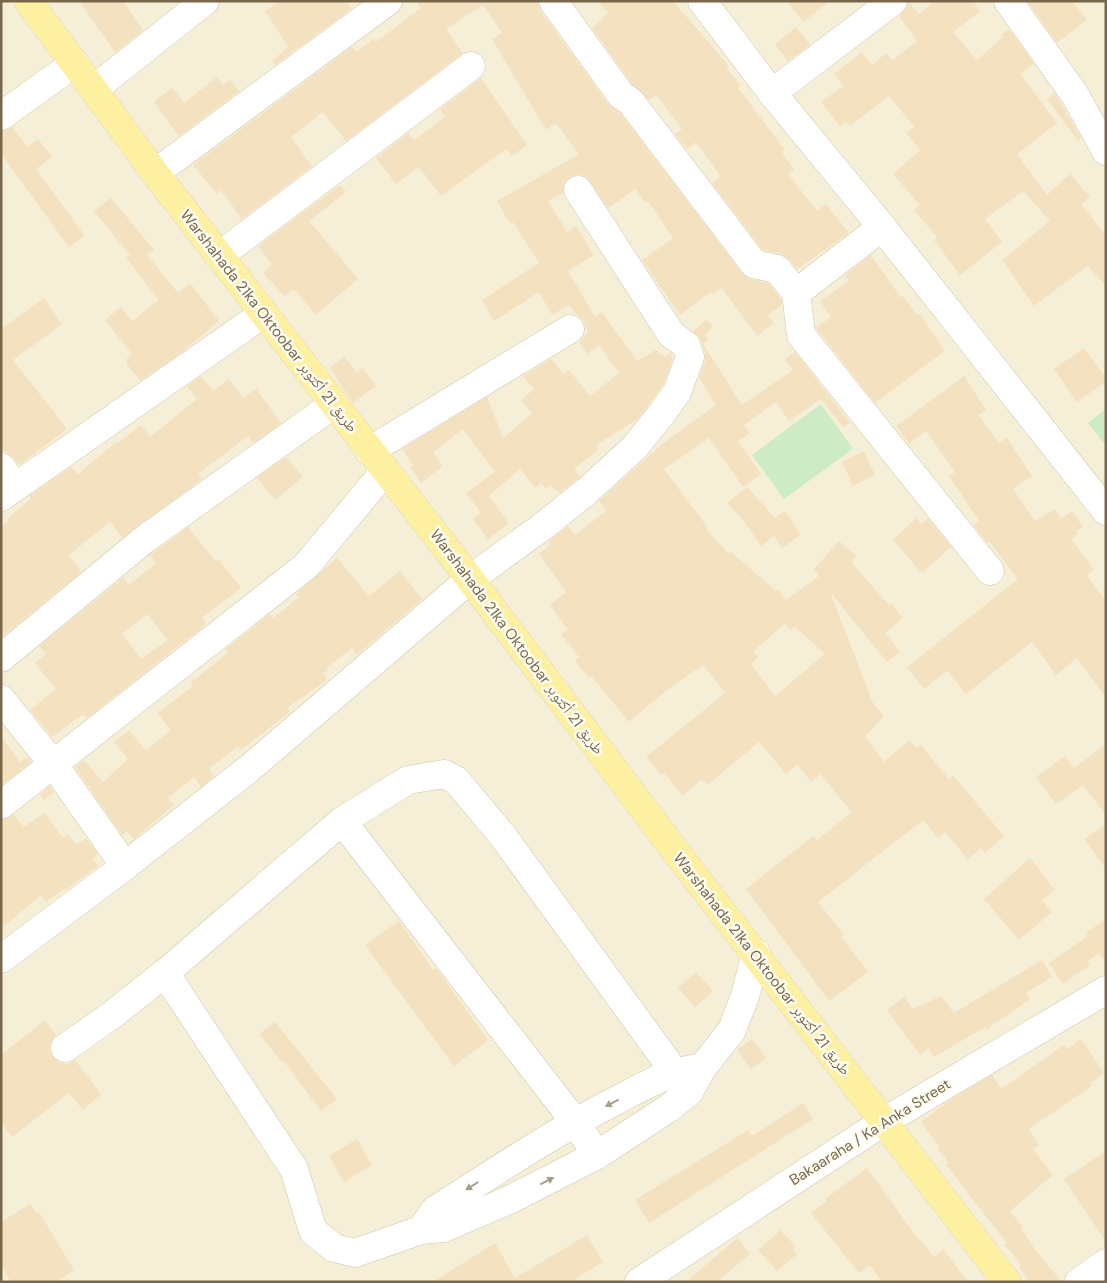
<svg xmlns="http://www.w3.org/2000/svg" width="1107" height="1283" font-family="'DM Sans','Noto Naskh Arabic',sans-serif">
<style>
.residential{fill:#f5efd7}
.green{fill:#cdecc6}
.building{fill:#f4e1c0;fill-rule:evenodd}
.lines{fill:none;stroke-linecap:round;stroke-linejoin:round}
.minor-casing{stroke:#d0c6ae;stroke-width:29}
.major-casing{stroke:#dcd7d0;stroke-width:29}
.minor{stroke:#fff;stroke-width:28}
.major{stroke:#fdf1a1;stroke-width:28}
.oneway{fill:#a89c8a}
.labels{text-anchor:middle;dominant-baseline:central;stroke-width:5;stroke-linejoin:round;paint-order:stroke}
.street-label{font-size:15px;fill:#79674b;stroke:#fffdf1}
</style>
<rect width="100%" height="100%" fill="#fdfae9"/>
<rect class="residential" x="1" y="1" width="1105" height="1281"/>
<g class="green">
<polygon points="821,404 853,449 784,499 752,455"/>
<polygon points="1106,409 1106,446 1088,423"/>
</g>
<g class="building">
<polygon points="79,1 123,1 143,30 115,52"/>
<polygon points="280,1 347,1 351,9 275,65 272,61 288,47 265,11"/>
<polygon points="416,1 538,1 540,10 608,104 620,113 742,273 751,279 768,283 781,299 782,305 768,315 774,323 757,336 722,288 713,294 711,292 680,315 642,260 673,238 648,201 645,203 636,189 608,208 586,176 578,174 569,177 564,183 563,193 548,201 567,232 576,226 594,255 568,271 595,317 602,312 637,361 656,350 665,357 670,353 673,357 663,385 638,419 596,445 599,449 574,469 580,477 559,493 551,485 546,489 541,483 535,488 520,469 489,496 509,524 488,539 473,519 481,513 466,493 495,472 463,429 433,452 443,466 421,483 410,467 413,465 402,449 487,397 503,438 532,413 521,400 534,389 523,376 551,359 564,374 569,370 590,396 619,373 599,345 587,354 579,342 588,332 583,321 569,305 552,315 539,292 494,321 482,300 539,263 513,222 510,224 497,201 579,154 556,123 546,130 492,39 502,33 483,5 446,29 463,53 346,141 323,112 291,137 312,166 242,219 221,190 217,194 193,165 352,47 356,52 374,39 376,42 421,8"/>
<polygon points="598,1 673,1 728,65 726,67 741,86 738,88 785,150 782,152 794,170 788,174 817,211 826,204 849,233 797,269 789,259 781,254 763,250 712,183 721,177 696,142 687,149 675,134 682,129 672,115 656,95 649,100 632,84 592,28 608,13"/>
<polygon points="787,1 830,1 803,22"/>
<polygon points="908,1 919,14 934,1 973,1 980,11 953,32 977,60 1003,37 1001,35 1009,29 1034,64 1020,74 1057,123 1017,154 1047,195 1070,174 1090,197 1081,204 1106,236 1106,286 1088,266 1034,306 1002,260 1050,221 1023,191 985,219 1002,242 960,275 934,240 937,237 914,210 920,205 893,174 920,150 906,133 914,127 889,96 850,126 846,122 840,127 821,102 843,86 834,74 862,52 872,65 886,53 892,61 917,41 899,16 907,7"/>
<polygon points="1027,1 1072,1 1087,20 1057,43"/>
<polygon points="796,27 810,45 788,61 775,44"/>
<polygon points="217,77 223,85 230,80 239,91 179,136 154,102 172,88 184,103"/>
<polygon points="481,78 527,145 512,156 506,149 441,196 419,167 396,184 376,158 408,133 414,140 445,117 440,109"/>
<polygon points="1055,93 1081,138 1078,141 1047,99"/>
<polygon points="12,127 27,147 38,139 52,157 36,169 85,236 69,247 1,154 1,131"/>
<polygon points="340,185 346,192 309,221 358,279 316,315 294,289 285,296 263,273 272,264 258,246"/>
<polygon points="111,198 154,250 147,255 178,293 190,283 219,321 182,352 140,381 127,364 127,358 132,354 105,320 121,307 132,321 159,300 126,258 130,255 94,211"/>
<polygon points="871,255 901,298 903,296 917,315 920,314 945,351 875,403 816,328 831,317 820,301 849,281 845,275"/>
<polygon points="44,298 62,324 13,360 67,429 19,465 13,457 1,449 1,329"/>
<path d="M 706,320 L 713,326 L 705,336 L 708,340 L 703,344 L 742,405 L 793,370 L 785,359 L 795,352 L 850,423 L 843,427 L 821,399 L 789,421 L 776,402 L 744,425 L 750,433 L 738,441 L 761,474 L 743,487 L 709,438 L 664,469 L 708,528 L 706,530 L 729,554 L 731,552 L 776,591 L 778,589 L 786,600 L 819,576 L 814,569 L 839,541 L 856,556 L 851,562 L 889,605 L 891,603 L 903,618 L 885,633 L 900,652 L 887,662 L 830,592 L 873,703 L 884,716 L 865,737 L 884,762 L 909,740 L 916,748 L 921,745 L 949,779 L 953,775 L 1004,836 L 985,853 L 981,848 L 968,859 L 945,832 L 938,838 L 923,820 L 818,902 L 844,935 L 841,937 L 868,972 L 829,1001 L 746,889 L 813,836 L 817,840 L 852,812 L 820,774 L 811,782 L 797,764 L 786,774 L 759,742 L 707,785 L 702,779 L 683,796 L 664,773 L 661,775 L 646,757 L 725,693 L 703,665 L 668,689 L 629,722 L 591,676 L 589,678 L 575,661 L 579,657 L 561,634 L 568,630 L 550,605 L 566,592 L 539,554 L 551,544 L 549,541 L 568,526 L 575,535 L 606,511 L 599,501 L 661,445 L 716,405 L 699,378 L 705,362 L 705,353 L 701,340 L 693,331 ZM 785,624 L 790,630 L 795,627 L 825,654 L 775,696 L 751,664 L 758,657 L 753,651 Z"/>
<polygon points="1084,348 1106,378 1106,381 1077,402 1054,369"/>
<polygon points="344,356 357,373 363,368 376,386 353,403 330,368"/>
<polygon points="201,376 213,391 229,379 243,398 256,389 281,423 253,443 248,436 198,474 202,479 122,538 110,522 69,555 81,572 1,638 1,527 9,521 7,519 31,499 29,496 71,467 78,474 116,442 117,444 141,425 150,437 197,399 187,386"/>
<polygon points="964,376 986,410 978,415 999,443 1007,438 1032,476 1013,489 1035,521 1055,509 1061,519 1072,511 1083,527 1076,531 1078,534 1071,539 1094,570 1087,575 1106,602 1106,698 1077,658 1056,675 1032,642 966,694 947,671 924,689 907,667 1018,579 989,541 987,542 973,525 979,521 949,476 955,472 926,431 909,444 896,426"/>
<polygon points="864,451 875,475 853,486 842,462"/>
<polygon points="286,457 303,477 275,500 257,478"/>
<polygon points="747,487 775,518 785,511 801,535 782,548 774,536 761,546 744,521 727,503"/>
<polygon points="916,518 921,524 928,518 951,547 922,573 893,540"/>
<path d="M 188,527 L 216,562 L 219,560 L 241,588 L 202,618 L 206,624 L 87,718 L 83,714 L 52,737 L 30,710 L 56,689 L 35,663 L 46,654 L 39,646 L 123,578 L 129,585 L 156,563 L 150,555 ZM 147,614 L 168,640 L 141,659 L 122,634 Z"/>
<polygon points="337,558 369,596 400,571 422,599 357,655 352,648 326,668 328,670 323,674 327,680 287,708 290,712 241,750 237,747 209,769 214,776 201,787 194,777 168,798 174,805 134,839 127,831 122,835 75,767 84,760 103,782 128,759 114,742 129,730 146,751 170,730 158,713 193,686 190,683 228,653 225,649 270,614 273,618 299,597 296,594"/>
<polygon points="1,736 20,762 28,757 31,762 1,785"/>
<polygon points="1106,744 1106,815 1083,785 1056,804 1036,777 1065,756 1074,768"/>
<polygon points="50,786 54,793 44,800 40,795"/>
<polygon points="44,813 63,838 68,834 76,845 86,838 98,854 92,859 98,866 66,890 65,888 46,902 41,895 1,929 1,820 14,815 24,827"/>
<polygon points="1106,824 1106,869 1084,839"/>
<polygon points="1030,858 1055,890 1042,900 1052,912 1019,940 984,899"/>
<polygon points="1106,919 1106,962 1099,953 1088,961 1090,965 1063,984 1049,963 1088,936 1086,933"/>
<polygon points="399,921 433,970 436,968 488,1040 454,1066 365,945"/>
<polygon points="1042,960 1052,977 1026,993 1030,999 987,1029 985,1027 934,1057 929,1048 920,1055 887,1010 904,997 913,1009 941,996 954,1013"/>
<polygon points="696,972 713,991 695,1007 678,988"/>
<polygon points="45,1020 56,1035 51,1041 49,1049 53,1057 58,1062 66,1064 75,1060 101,1094 83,1110 69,1093 12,1137 1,1123 1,1055"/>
<polygon points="275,1022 337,1099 321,1111 284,1061 282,1062 259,1034"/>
<polygon points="752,1039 766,1058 751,1069 737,1050"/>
<polygon points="1081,1039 1104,1073 1090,1083 1092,1086 1029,1129 1039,1145 1033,1149 1053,1175 1010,1211 1023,1227 1021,1228 1034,1248 1062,1282 1030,1282 1019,1267 1021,1265 1005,1245 1007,1243 946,1165 949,1163 937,1148 939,1146 921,1122 947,1102 992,1075 1001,1089 1064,1045 1067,1049"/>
<polygon points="803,1103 813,1119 649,1223 635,1200 748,1130 752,1136"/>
<polygon points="357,1139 372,1165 344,1182 329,1156"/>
<polygon points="1106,1151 1106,1242 1064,1179"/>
<polygon points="867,1168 918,1239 919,1238 934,1257 943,1249 968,1282 882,1282 870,1265 859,1273 811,1213 827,1201 825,1199"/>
<polygon points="30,1204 37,1214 39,1212 74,1270 56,1282 11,1282 1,1266 1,1222"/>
<polygon points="781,1230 796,1247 793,1249 797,1254 777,1271 758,1250"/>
<polygon points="587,1235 603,1262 570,1282 433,1282 495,1243 515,1278"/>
<polygon points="737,1238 750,1254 717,1282 686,1282"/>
</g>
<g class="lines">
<g class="minor-casing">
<g id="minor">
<polyline points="553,1 621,95 631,102 754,264 777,269 796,293 801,335 990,571"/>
<polyline points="702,1 772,93 882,227 1106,511"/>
<polyline points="1008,1 1075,95 1106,151"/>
<polyline points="94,89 205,1"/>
<polyline points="772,93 893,1"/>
<polyline points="1,116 75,63"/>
<polyline points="155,173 388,1"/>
<polyline points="219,256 471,66"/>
<polyline points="796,293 882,227"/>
<polyline points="369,451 570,329"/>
<polyline points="1,467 15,486"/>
<polyline points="1,497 263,314"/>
<polyline points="1,658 145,539 334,404"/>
<polyline points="1,699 54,765 125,866"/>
<polyline points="1,805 306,566 385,471"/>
<polyline points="342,821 575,1122 597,1155"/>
<polyline points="1,959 125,866 251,767 470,579 542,527 587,491 635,447 662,413 677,392 690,357 686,345 671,334 578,190"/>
<polyline points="165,973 294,1169 313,1231 334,1248 355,1253 421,1230 444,1228 511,1199 597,1155 669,1108 689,1092 703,1067 732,1030 745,996 756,953"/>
<polyline points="65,1048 112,1015 165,973 342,821 408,780 444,774 456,780 502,835 689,1092"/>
<path d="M 421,1230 L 435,1210 C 495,1172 553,1133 615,1101 C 640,1088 664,1074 692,1069"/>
<polyline points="639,1282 883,1122 1106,990"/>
<polyline points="1079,1282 1106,1263"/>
</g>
</g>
<g class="major-casing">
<polyline id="major" points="28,1 155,173 470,579 670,844 1007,1282"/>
</g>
<use href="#minor" class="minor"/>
<use href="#major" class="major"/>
</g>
<defs><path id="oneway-solid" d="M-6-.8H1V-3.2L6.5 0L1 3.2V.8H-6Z" transform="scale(1.25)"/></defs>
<g class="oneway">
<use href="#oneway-solid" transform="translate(612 1103) rotate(153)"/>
<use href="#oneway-solid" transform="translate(547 1181) rotate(-27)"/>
<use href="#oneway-solid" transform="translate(472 1186) rotate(148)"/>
</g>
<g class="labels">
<g class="street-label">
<text transform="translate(269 321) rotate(52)">Warshahada 21ka Oktoobar طريق 21 أكتوبر</text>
<text transform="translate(517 642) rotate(53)">Warshahada 21ka Oktoobar طريق 21 أكتوبر</text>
<text transform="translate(762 964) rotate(52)">Warshahada 21ka Oktoobar طريق 21 أكتوبر</text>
<text transform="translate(870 1132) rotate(-32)">Bakaaraha / Ka Anka Street</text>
</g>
</g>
<rect width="1107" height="1283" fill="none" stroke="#79674b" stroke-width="5"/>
</svg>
